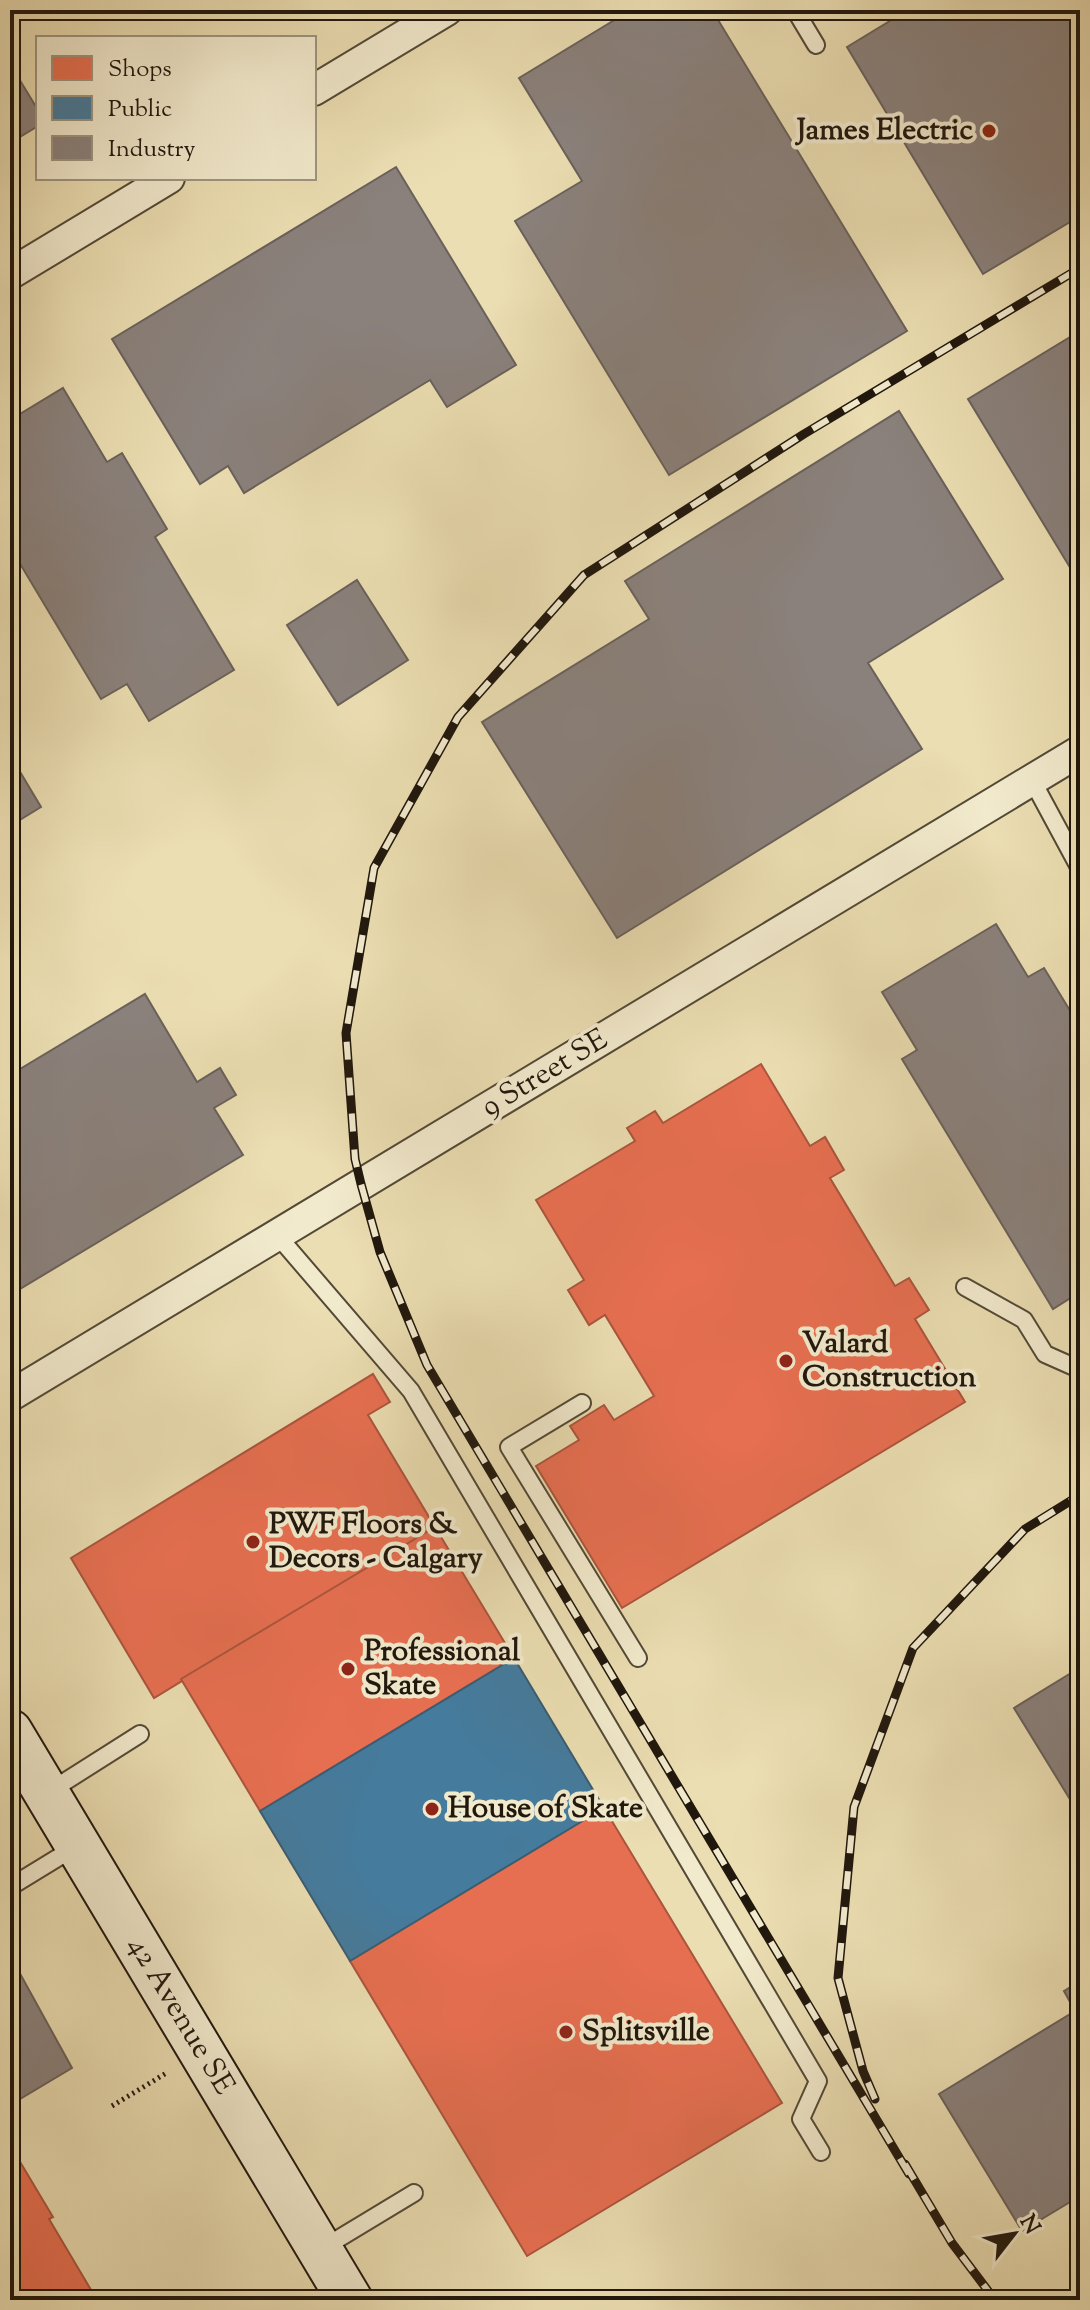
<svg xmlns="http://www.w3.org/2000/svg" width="1090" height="2310" font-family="'Sorts Mill Goudy',serif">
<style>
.shops{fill:#e76f51;stroke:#ab553d;stroke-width:2}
.public{fill:#457b9d;stroke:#3a5d72;stroke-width:2}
.industry{fill:#8a817c;stroke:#6a615b;stroke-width:2}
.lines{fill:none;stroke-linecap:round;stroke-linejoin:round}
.lane-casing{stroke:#534936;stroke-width:20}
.street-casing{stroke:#534936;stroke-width:34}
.secondary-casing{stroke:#20170d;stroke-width:48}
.path{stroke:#20170d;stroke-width:5;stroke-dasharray:2 4;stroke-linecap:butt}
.lane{stroke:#f2eacd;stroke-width:16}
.street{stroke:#f2eacd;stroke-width:30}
.secondary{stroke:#f2eacd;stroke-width:44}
.rail-casing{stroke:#20170d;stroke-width:9}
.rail{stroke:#f2eacd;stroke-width:6;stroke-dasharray:18;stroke-linecap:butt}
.poi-dot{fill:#8f2418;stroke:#f2eacd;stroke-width:3}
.labels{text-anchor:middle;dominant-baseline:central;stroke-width:8;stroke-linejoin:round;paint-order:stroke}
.poi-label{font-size:30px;font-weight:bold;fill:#20170d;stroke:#f2eacd;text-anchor:start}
.street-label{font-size:30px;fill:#20170d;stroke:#f2eacd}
</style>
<rect width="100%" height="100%" fill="#ebdeb2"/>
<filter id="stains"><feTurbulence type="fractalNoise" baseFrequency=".0025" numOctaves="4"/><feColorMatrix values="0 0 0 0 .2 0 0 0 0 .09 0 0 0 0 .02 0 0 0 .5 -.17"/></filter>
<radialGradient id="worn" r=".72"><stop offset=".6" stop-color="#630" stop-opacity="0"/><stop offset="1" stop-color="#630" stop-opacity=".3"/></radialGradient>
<g class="shops">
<polygon points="761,1064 810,1146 825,1137 844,1170 830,1178 895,1286 909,1278 929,1310 915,1319 965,1402 622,1608 536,1466 579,1440 570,1426 604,1405 614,1420 654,1396 605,1315 589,1325 568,1290 584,1280 536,1200 635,1141 627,1128 655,1111 663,1123"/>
<polygon points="373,1374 390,1402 368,1415 435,1527 154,1698 71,1558"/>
<polygon points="435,1527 514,1658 260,1811 181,1679"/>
<polygon points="604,1808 782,2103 527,2256 350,1961"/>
<polygon points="10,2145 53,2217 49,2219 97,2300 10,2300"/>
</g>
<polygon class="public" points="514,1658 604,1808 350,1961 260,1811"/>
<g class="industry">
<polygon points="631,10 712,10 907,331 669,475 515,221 582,181 519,78"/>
<polygon points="908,10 1080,10 1080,216 983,274 847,47"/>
<polygon points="10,64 38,110 38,126 10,143"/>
<polygon points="396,167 516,365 447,407 430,380 244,493 228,466 200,484 112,339"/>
<polygon points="1080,331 1080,584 968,399"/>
<polygon points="63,388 107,462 122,453 167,529 155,537 234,670 149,721 127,684 101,699 10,547 10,420"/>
<polygon points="899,411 1003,579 868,663 922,749 617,938 482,722 649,619 625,581"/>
<polygon points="357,580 408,660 338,705 287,625"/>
<polygon points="10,755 41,807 10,826"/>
<polygon points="996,924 1028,977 1044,968 1080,1027 1080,1292 1053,1309 902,1059 917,1050 882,992"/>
<polygon points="145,994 197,1082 220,1068 236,1095 214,1108 243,1155 10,1295 10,1075"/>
<polygon points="1071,1673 1080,1687 1079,1814 1014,1708"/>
<polygon points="18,1970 72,2068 10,2105 10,1974"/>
<polygon points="1080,1981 1080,2196 1022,2231 939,2094 1075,2011 1064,1991"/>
</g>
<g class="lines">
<g class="lane-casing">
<g id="lane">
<polyline points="795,10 816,45"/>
<polyline points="1032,780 1080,869"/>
<polyline points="277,1235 411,1391 818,2081 801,2119 821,2152"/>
<polyline points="965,1287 1024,1320 1045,1354 1072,1366 1080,1360"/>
<polyline points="582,1403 509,1447 638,1658"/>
<polyline points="47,1793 140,1734"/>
<polyline points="10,1887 77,1846"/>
<polyline points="323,2248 414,2193"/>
</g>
</g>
<g class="street-casing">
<g id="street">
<polyline points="314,90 447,10"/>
<polyline points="10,274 169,178"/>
<polyline points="10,1396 1080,751"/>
</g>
</g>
<g class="secondary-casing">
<polyline id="secondary" points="10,1732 350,2300"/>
</g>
<polyline class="path" points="112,2106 168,2072"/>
<use href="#lane" class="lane"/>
<use href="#street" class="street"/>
<use href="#secondary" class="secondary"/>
<g class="rail-casing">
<g id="rail">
<polyline points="875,2099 863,2071 838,1978 854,1807 913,1648 1025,1529 1080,1495"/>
<polyline points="905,2164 952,2243 995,2300"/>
<polyline points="909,2174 427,1365 380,1252 361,1184 355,1159 346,1033 374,868 458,717 584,575 804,434 1080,268"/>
</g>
</g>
<use href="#rail" class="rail"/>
</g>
<g class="poi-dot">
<circle cx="989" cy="131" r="8"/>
<circle cx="786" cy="1361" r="8"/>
<circle cx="253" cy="1542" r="8"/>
<circle cx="348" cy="1669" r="8"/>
<circle cx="432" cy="1809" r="8"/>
<circle cx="566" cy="2032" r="8"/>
</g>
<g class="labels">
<g class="poi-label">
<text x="973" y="131" text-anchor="end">James Electric</text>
<text x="802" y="1344">Valard<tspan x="802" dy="34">Construction</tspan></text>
<text x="269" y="1525">PWF Floors &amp;<tspan x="269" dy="34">Decors - Calgary</tspan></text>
<text x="364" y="1652">Professional<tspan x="364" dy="34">Skate</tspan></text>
<text x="448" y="1809">House of Skate</text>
<text x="582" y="2032">Splitsville</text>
</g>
<g class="street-label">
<text transform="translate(545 1074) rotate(-31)">9 Street SE</text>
<text transform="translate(180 2016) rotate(59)">42 Avenue SE</text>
</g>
</g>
<rect width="1090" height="2310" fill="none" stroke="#ebdeb2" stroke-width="40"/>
<rect x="12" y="12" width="1066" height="2286" fill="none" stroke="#20170d" stroke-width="4"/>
<rect x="20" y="20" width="1050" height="2270" fill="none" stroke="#20170d" stroke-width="2"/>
<rect x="36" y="36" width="280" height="144" fill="#f2eacd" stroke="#9e9680" stroke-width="2"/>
<rect x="52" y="56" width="40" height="24" fill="#e76f51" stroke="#9e9680" stroke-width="2"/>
<text x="108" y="76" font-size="24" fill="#20170d">Shops</text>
<rect x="52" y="96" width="40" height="24" fill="#457b9d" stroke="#9e9680" stroke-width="2"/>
<text x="108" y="116" font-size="24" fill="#20170d">Public</text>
<rect x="52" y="136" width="40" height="24" fill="#8a817c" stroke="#9e9680" stroke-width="2"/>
<text x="108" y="156" font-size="24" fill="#20170d">Industry</text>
<g transform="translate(1014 2234) rotate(59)" stroke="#f2eacd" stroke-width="6" paint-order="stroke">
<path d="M0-6L14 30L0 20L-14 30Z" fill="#20170d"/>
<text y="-12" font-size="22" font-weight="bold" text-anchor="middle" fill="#20170d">N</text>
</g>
<rect width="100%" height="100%" filter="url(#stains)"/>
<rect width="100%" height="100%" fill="url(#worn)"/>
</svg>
